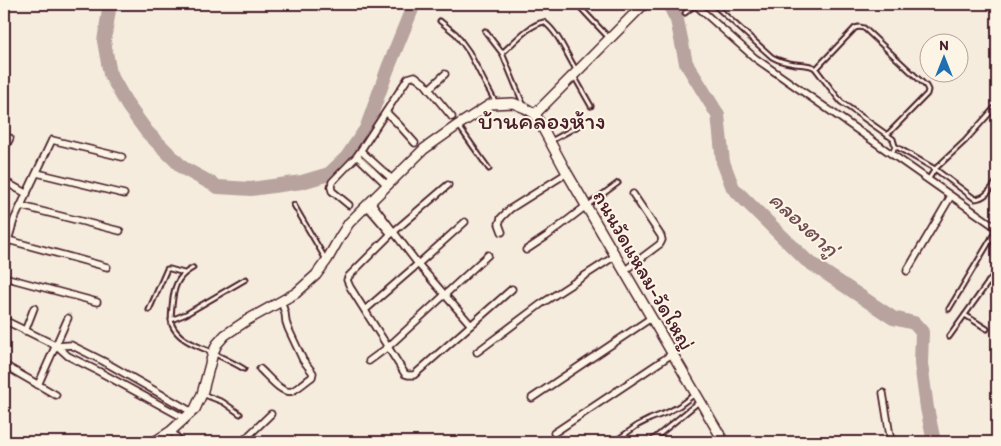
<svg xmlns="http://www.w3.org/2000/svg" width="1001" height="446" font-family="Itim,'Playpen Sans Thai',sans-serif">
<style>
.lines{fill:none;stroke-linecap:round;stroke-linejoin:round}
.river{stroke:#b8a39e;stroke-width:14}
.lane-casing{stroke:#4a1f2b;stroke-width:7}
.street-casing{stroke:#4a1f2b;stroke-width:9}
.secondary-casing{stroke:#4a1f2b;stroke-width:12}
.lane{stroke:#fcf5e5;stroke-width:3}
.street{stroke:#fcf5e5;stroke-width:5.5}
.secondary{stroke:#fcf5e5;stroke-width:9}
.labels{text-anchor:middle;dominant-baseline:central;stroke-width:4;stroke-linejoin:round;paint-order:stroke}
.street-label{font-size:21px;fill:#4a1f2b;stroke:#fcf5e5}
.water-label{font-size:22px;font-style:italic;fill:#704d53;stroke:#fcf5e5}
.quarter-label{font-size:24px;fill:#4a1f2b;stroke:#fcf5e5}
</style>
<rect width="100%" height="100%" fill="#f5ecde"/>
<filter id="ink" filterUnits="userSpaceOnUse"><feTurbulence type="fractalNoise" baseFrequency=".02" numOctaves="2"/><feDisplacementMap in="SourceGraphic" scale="10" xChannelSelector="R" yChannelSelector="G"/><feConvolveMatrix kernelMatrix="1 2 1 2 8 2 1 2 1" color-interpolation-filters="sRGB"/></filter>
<g filter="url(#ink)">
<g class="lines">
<g class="river">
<polyline points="110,4 104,41 110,74 128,106 147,132 183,168 218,187 251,189 302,182 329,174 347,157 366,129 388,68 414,4"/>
<polyline points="669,4 677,20 686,63 718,115 723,162 733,188 806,260 893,318 914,323 922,332 921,364 927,408 934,442"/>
</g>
<g class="lane-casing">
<g id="lane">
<polyline points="577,4 609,38"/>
<path d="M 713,4 L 772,57 C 779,61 787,63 795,64 C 802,65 809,64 815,68 L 841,102 L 893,139 L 895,146 L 892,154"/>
<polyline points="685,13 696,4"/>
<polyline points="440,21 456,34 469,52 485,83 496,103"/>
<polyline points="485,31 502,53 524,106"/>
<path d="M 502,53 C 514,43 528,25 544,22 C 559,33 567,56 577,71"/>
<polyline points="816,69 855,28 859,27 864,28 926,86 928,90 927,94 887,135"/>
<polyline points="574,76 591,106"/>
<polyline points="458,125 489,169"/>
<polyline points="551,141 580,125"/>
<polyline points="895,146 935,169 965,141 997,105"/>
<path d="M 928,180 L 935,169 L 975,199 C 986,198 991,189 997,181"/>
<polyline points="294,205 325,258"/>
<polyline points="588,205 618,183"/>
<polyline points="992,237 997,241"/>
<path d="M 193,268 C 180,275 175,283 173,298 C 172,306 170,318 172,325 C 179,341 199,346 213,353 C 223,358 234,363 244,369"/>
<polyline points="988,282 997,288"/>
<polyline points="949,309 997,229"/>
<polyline points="149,310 167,269 170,269 184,273"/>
<polyline points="965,315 987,329"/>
<polyline points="171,320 186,314 246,279"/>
<polyline points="949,337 997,270"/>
<polyline points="202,394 223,402 240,414"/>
<polyline points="166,435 171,442"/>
<polyline points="614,442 638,425 650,419 668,412 679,406 695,394"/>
<polyline points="650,442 700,401"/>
</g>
</g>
<g class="street-casing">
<g id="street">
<polyline points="696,4 700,9 755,58 997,228"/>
<polyline points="429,89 445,74"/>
<polyline points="386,112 399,125 415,143"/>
<polyline points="4,150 10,138"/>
<polyline points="361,151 393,180"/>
<polyline points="357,156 388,186"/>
<polyline points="37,173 124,194"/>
<polyline points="4,181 27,194"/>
<polyline points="448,185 391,234 349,276 347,280 350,287 405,374 408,375 414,375 512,289"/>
<polyline points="371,202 418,264 471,325"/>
<polyline points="349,205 332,191 331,187 332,182 357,156 408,78 415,76 424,83 452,117"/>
<polyline points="21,206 120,231"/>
<polyline points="367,206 391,234"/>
<polyline points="502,232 499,224 501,218 510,209 567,173"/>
<polyline points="8,240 107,267"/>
<polyline points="526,250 547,236 586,206"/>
<polyline points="4,254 14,220 52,140 122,157"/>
<polyline points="624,271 660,244 662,240 661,236 633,194"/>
<polyline points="907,271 951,196"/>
<polyline points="4,277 97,302"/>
<polyline points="365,310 418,264 465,222"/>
<polyline points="4,320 57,346"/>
<polyline points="25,331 34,308"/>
<polyline points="477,352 541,304 615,256"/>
<polyline points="369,361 388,347 488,255"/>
<polyline points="4,365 56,395"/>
<path d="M 260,369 C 267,375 282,395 292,391 C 299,388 306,381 312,377 L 313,373 L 303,360 L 288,328 L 286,322 L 285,313 L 281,301"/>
<polyline points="38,385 68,318"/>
<polyline points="883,393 891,442"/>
<polyline points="532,398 651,318"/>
<polyline points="184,418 98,371 68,356 57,346 71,345 103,361 192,412"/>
<polyline points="171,431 181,442"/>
<polyline points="554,433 672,354"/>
<polyline points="242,442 271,414"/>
</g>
</g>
<g class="secondary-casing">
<g id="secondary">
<polyline points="535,114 644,4"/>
<polyline points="154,442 171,431 195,409 202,394 213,353 217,344 225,335 249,319 296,293 316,275 327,260 340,237 349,223 424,149 458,125 491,104 513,103 525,108 535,114 567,173 724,442"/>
</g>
</g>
<use href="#lane" class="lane"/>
<use href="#street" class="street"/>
<use href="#secondary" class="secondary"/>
</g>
</g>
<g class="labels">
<g class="street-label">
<text transform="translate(644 270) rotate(60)">ถนนวัดแหลม-วัดใหญ่</text>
</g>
<g class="water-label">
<text transform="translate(804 224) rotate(42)">คลองตาภู่</text>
</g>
<g class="quarter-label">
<text x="542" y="120">บ้านคลองห้าง</text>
</g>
</g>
<rect width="1001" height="446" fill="none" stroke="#fcf5e5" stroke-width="20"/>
<rect x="10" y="10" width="981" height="426" fill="none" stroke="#4a1f2b" stroke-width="2" filter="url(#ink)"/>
<g transform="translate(944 58)"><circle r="24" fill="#fcf5e5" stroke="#b59f9b"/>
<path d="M0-4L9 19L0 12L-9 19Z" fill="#1f6fb2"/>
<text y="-8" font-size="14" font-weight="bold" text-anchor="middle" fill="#4a1f2b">N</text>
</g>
</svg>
